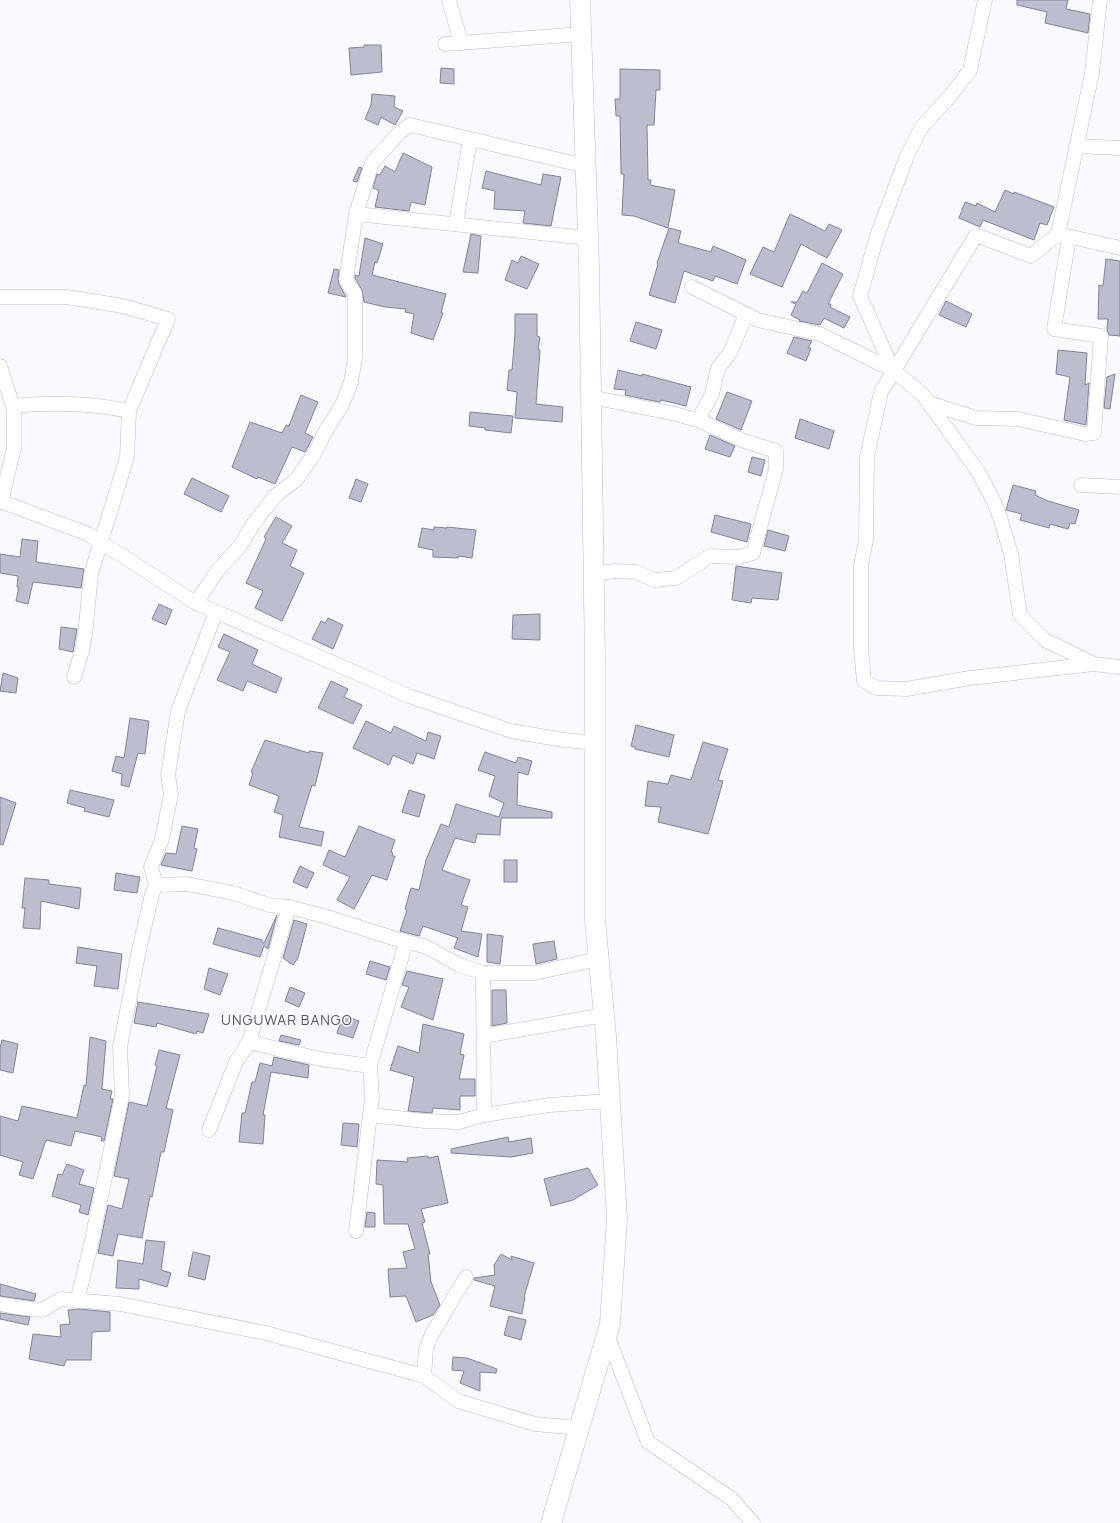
<svg xmlns="http://www.w3.org/2000/svg" width="1120" height="1523" font-family="Manrope,sans-serif">
<style>
.building{fill:#bdbdd0;stroke:#828394}
.lines{fill:none;stroke-linecap:round;stroke-linejoin:round}
.minor-casing{stroke:#bbbbce;stroke-width:15}
.secondary-casing{stroke:#bbbbce;stroke-width:21}
.minor{stroke:#fff;stroke-width:14}
.secondary{stroke:#fff;stroke-width:20}
.labels{text-anchor:middle;dominant-baseline:central;stroke-width:3;stroke-linejoin:round;paint-order:stroke}
.quarter-label{font-size:14px;letter-spacing:1px;fill:#535363;stroke:#fafafe}
</style>
<rect width="100%" height="100%" fill="#fafafe"/>
<g class="building">
<polygon points="1017,0 1068,0 1066,9 1090,14 1088,33 1045,23 1047,12 1017,5"/>
<polygon points="364,45 381,45 382,72 351,75 349,48 364,47"/>
<polygon points="441,68 454,69 454,84 440,83"/>
<polygon points="620,69 660,70 660,90 656,90 654,125 647,125 648,180 651,180 650,185 675,190 668,228 634,216 622,215 624,174 621,174 620,116 616,116 615,99 620,99"/>
<polygon points="372,94 395,96 394,107 403,111 395,125 381,117 378,125 365,119 371,105"/>
<polygon points="403,153 432,167 425,205 411,202 409,211 375,207 379,190 373,188 377,174 380,175 385,166 395,172"/>
<polygon points="359,167 362,168 357,182 353,181"/>
<polygon points="486,171 541,185 543,174 561,177 551,226 523,223 525,211 494,209 495,191 482,188"/>
<polygon points="1005,190 1014,194 1014,192 1054,207 1047,225 1040,223 1034,240 983,220 980,227 959,218 965,202 976,206 977,203 995,212"/>
<polygon points="790,214 825,231 829,224 842,230 827,258 801,244 782,287 750,274 763,247 774,252"/>
<polygon points="669,228 681,231 678,243 711,252 713,246 746,260 737,284 715,276 713,281 684,271 675,303 649,295 658,264 657,263"/>
<polygon points="471,234 481,236 478,273 463,272"/>
<polygon points="365,238 383,244 377,263 375,262 372,275 446,294 441,313 443,313 433,340 411,333 414,314 405,312 406,309 385,307 364,302 362,290 355,278 355,275 359,276"/>
<polygon points="521,256 539,264 527,289 505,280 512,260 518,263"/>
<polygon points="1106,259 1120,261 1120,336 1109,335 1107,330 1108,319 1098,319 1099,285 1103,286"/>
<polygon points="822,263 843,274 828,304 831,304 830,307 850,317 844,328 824,318 820,325 799,321 800,320 791,315 796,304 791,302 797,302 803,291 807,293"/>
<polygon points="334,269 339,270 338,279 339,284 346,297 328,293"/>
<polygon points="946,301 972,314 966,327 939,315"/>
<polygon points="515,314 537,314 537,336 540,337 538,350 540,350 536,404 563,407 562,422 515,418 517,392 507,390 509,370 512,370 515,334"/>
<polygon points="636,322 662,330 656,349 630,341"/>
<polygon points="794,337 812,341 808,348 811,348 806,361 787,353"/>
<polygon points="1058,350 1087,353 1085,385 1089,383 1086,425 1064,420 1070,377 1056,374"/>
<polygon points="618,370 642,376 642,374 691,387 686,406 661,400 660,402 644,399 625,395 626,390 614,389"/>
<polygon points="1115,374 1110,409 1104,408 1107,377"/>
<polygon points="727,392 752,401 741,430 716,419"/>
<polygon points="301,395 318,402 305,433 313,437 305,452 292,447 275,484 258,477 257,479 232,467 250,422 282,433 286,425 289,426"/>
<polygon points="470,412 513,416 511,433 485,430 485,428 469,426"/>
<polygon points="800,419 834,431 829,449 795,438"/>
<polygon points="710,435 735,446 730,457 705,449"/>
<polygon points="752,457 765,460 761,476 748,472"/>
<polygon points="192,478 229,496 221,512 184,494"/>
<polygon points="356,479 368,484 361,502 349,498"/>
<polygon points="1013,485 1036,491 1035,495 1048,501 1079,510 1075,524 1070,523 1068,529 1050,524 1049,528 1020,520 1022,514 1006,510"/>
<polygon points="715,515 751,524 747,542 711,532"/>
<polygon points="276,517 292,526 282,543 297,550 290,566 304,573 282,621 255,608 263,591 246,583 266,539 264,537"/>
<polygon points="434,527 447,528 447,527 476,530 472,558 458,556 458,558 433,557 433,550 418,547 422,528 434,530"/>
<polygon points="768,530 789,536 785,551 764,546"/>
<polygon points="22,539 38,541 36,562 84,569 81,588 33,582 28,604 16,601 19,587 17,587 18,576 0,573 0,554 20,557"/>
<polygon points="736,566 782,573 778,600 752,598 751,603 732,600"/>
<polygon points="159,604 172,610 166,625 152,619"/>
<polygon points="540,614 540,640 512,639 513,615"/>
<polygon points="328,618 343,625 333,649 312,639 321,621 325,623"/>
<polygon points="61,627 77,629 73,652 59,649"/>
<polygon points="224,634 258,650 252,664 282,678 276,693 247,681 243,691 217,680 230,652 218,647"/>
<polygon points="3,673 18,678 16,693 0,691"/>
<polygon points="331,681 348,689 344,697 362,705 353,724 318,708"/>
<polygon points="130,718 149,721 145,754 138,753 129,787 121,785 122,774 112,771 116,756 124,758"/>
<polygon points="366,721 391,733 394,726 426,741 428,732 441,736 434,759 417,753 413,764 393,755 389,765 353,748"/>
<polygon points="636,725 674,735 669,757 635,749 635,747 631,746"/>
<polygon points="265,740 309,753 309,751 323,753 315,786 312,785 299,827 324,832 321,846 279,837 283,815 274,812 279,796 249,785 253,773 251,772"/>
<polygon points="703,742 728,749 718,780 723,781 708,834 658,822 661,807 645,806 648,781 668,784 671,775 691,780"/>
<polygon points="485,752 516,763 518,757 532,761 528,775 518,772 517,805 552,812 552,818 501,818 500,835 477,834 475,843 455,838 442,870 470,880 461,905 468,907 461,931 482,934 478,957 454,948 458,938 423,926 419,936 400,931 407,910 405,909 411,888 419,890 426,860 441,824 449,827 456,804 499,817 504,803 489,796 495,776 478,770"/>
<polygon points="70,790 114,800 109,817 84,811 85,808 67,803"/>
<polygon points="409,790 425,795 419,817 402,812"/>
<polygon points="0,797 16,803 3,845 0,844"/>
<polygon points="182,826 198,829 194,848 197,849 192,871 161,865 166,853 176,854"/>
<polygon points="359,826 395,840 391,852 393,853 392,856 395,856 387,880 372,875 354,909 337,900 350,877 323,865 329,850 345,857"/>
<rect x="504" y="860" width="13" height="22"/>
<polygon points="300,866 314,873 307,888 293,882"/>
<polygon points="116,873 140,877 137,893 114,890"/>
<polygon points="25,878 49,880 49,884 81,888 79,909 41,901 40,929 23,928 25,908 22,908"/>
<polygon points="277,915 268,949 264,946 260,957 213,944 218,928 262,940 262,942 264,943"/>
<polygon points="294,920 307,924 298,958 293,965 283,958"/>
<polygon points="487,934 503,936 500,964 487,962"/>
<polygon points="554,941 557,959 536,964 533,944"/>
<polygon points="78,947 122,954 118,989 94,986 97,966 76,963"/>
<polygon points="370,961 390,967 386,980 366,974"/>
<polygon points="209,968 228,974 220,995 204,989"/>
<polygon points="407,971 443,979 433,1020 401,1007 409,987 402,985"/>
<polygon points="290,987 305,993 299,1007 285,1001"/>
<polygon points="492,990 506,990 507,1023 492,1026"/>
<polygon points="138,1002 209,1014 203,1033 197,1031 196,1034 157,1023 156,1027 134,1023"/>
<polygon points="343,1015 359,1021 353,1038 337,1033"/>
<polygon points="423,1024 464,1034 460,1054 464,1055 459,1079 475,1079 475,1096 460,1096 460,1110 433,1108 432,1113 408,1111 414,1077 390,1070 398,1046 419,1053"/>
<polygon points="281,1035 301,1040 299,1045 279,1041"/>
<polygon points="90,1037 106,1041 102,1089 112,1091 110,1099 113,1099 104,1141 101,1141 102,1137 75,1131 71,1146 46,1140 33,1179 19,1175 23,1162 0,1155 0,1116 18,1121 22,1106 77,1118 84,1085 86,1086"/>
<polygon points="2,1040 18,1044 13,1073 0,1070 0,1048"/>
<polygon points="159,1050 180,1055 166,1108 173,1110 164,1152 161,1152 152,1197 150,1196 142,1238 118,1234 113,1256 98,1253 108,1205 122,1209 129,1179 114,1176 129,1102 147,1106 157,1066 155,1065"/>
<polygon points="274,1057 309,1065 308,1078 271,1072 263,1115 265,1115 263,1144 239,1142 242,1113 245,1113 252,1082 255,1082 260,1063 272,1066"/>
<polygon points="343,1123 359,1124 357,1147 341,1145"/>
<polygon points="508,1137 509,1142 531,1138 533,1153 511,1157 451,1153 451,1149"/>
<polygon points="428,1156 428,1158 438,1156 448,1203 421,1209 425,1222 422,1223 430,1254 428,1254 431,1282 440,1305 433,1315 416,1322 406,1296 390,1297 388,1269 407,1268 403,1252 415,1249 408,1224 384,1224 383,1185 376,1184 377,1160 408,1162 407,1158"/>
<polygon points="67,1164 84,1170 79,1184 94,1188 88,1215 79,1212 81,1205 52,1196 58,1174 62,1175"/>
<polygon points="588,1168 598,1185 573,1200 551,1206 544,1179"/>
<polygon points="367,1212 375,1213 375,1227 365,1227"/>
<polygon points="146,1240 165,1242 161,1270 171,1273 167,1287 139,1279 139,1289 116,1288 118,1260 143,1264"/>
<polygon points="193,1252 210,1256 205,1280 188,1276"/>
<polygon points="501,1254 512,1260 511,1256 534,1263 524,1297 525,1297 522,1314 490,1306 495,1286 474,1280 474,1278 495,1275 494,1265"/>
<polygon points="0,1284 36,1294 34,1301 0,1296"/>
<polygon points="79,1309 110,1312 110,1331 92,1332 91,1360 66,1360 64,1366 29,1359 33,1334 61,1337 60,1325 70,1324 68,1310"/>
<polygon points="0,1313 30,1317 28,1325 0,1319"/>
<polygon points="509,1316 526,1320 521,1340 504,1335"/>
<polygon points="453,1357 467,1358 497,1369 496,1373 480,1372 480,1391 460,1383 464,1371 452,1370"/>
</g>
<g class="lines">
<g class="minor-casing">
<g id="minor">
<polyline points="449,0 461,43"/>
<polyline points="985,0 970,70 950,96 921,128 907,156 877,236 860,296 893,370 923,395 979,473 994,502 1000,517 1011,554 1020,615 1045,640 1094,664 1120,667"/>
<polyline points="445,44 582,34"/>
<polyline points="1076,146 1120,148"/>
<polyline points="356,214 588,238"/>
<polyline points="456,224 470,139"/>
<polyline points="1058,234 1092,73 1100,0"/>
<polyline points="692,287 758,320 820,334 893,370"/>
<polyline points="0,297 67,297 123,306 168,319 129,411 127,457 91,574 85,635 82,651 74,677"/>
<polyline points="0,366 14,410 14,448 1,502"/>
<polyline points="591,397 671,413 698,420 712,394 718,368 730,353 746,314"/>
<polyline points="929,403 976,418 1018,419 1085,434 1094,433 1101,336 1054,329 1069,237"/>
<path d="M 13,406 C 52,402 91,403 129,411"/>
<polyline points="1081,485 1120,487"/>
<polyline points="0,501 88,534 196,603 409,696 511,731 564,740 596,743"/>
<polyline points="594,574 614,571 636,572 654,580 676,578 710,556 739,557 753,553 776,469 776,451 744,441 698,420"/>
<polyline points="196,603 218,570 240,546 254,523 275,496 296,480 315,453 324,434 342,405 351,382 355,358 355,294 346,280 356,214 372,163 400,132 410,125 586,166"/>
<polyline points="1094,664 970,678 906,689 877,688 864,681 861,648 861,565 866,540 867,457 881,392 976,235 1031,256 1058,234 1120,248"/>
<polyline points="156,885 151,867 162,839 171,794 168,775 178,711 216,612"/>
<polyline points="483,973 484,1115"/>
<polyline points="484,1036 604,1015"/>
<polyline points="249,1042 289,907 324,916 393,938 427,947 459,965 483,973 535,973 598,959"/>
<polyline points="370,1066 406,942"/>
<polyline points="370,1115 425,1121 459,1122 484,1115 549,1105 610,1101"/>
<polyline points="209,1130 236,1062 249,1042 320,1059 370,1066 372,1098 356,1231"/>
<polyline points="77,1301 90,1249 122,1096 120,1047 139,950 152,894 156,885 187,884 233,893 269,905 289,907"/>
<polyline points="0,1304 16,1307 42,1310 61,1299 120,1304 266,1333 424,1376 458,1401 535,1424 579,1428"/>
<polyline points="607,1334 648,1442 732,1499 753,1523"/>
<polyline points="424,1376 426,1349 432,1334 466,1277"/>
</g>
</g>
<g class="secondary-casing">
<polyline id="secondary" points="551,1523 610,1324 617,1218 606,1036 595,920 595,659 589,265 580,0"/>
</g>
<use href="#minor" class="minor"/>
<use href="#secondary" class="secondary"/>
</g>
<g class="labels">
<g class="quarter-label">
<text x="287" y="1019">UNGUWAR BANGO</text>
</g>
</g>
</svg>
